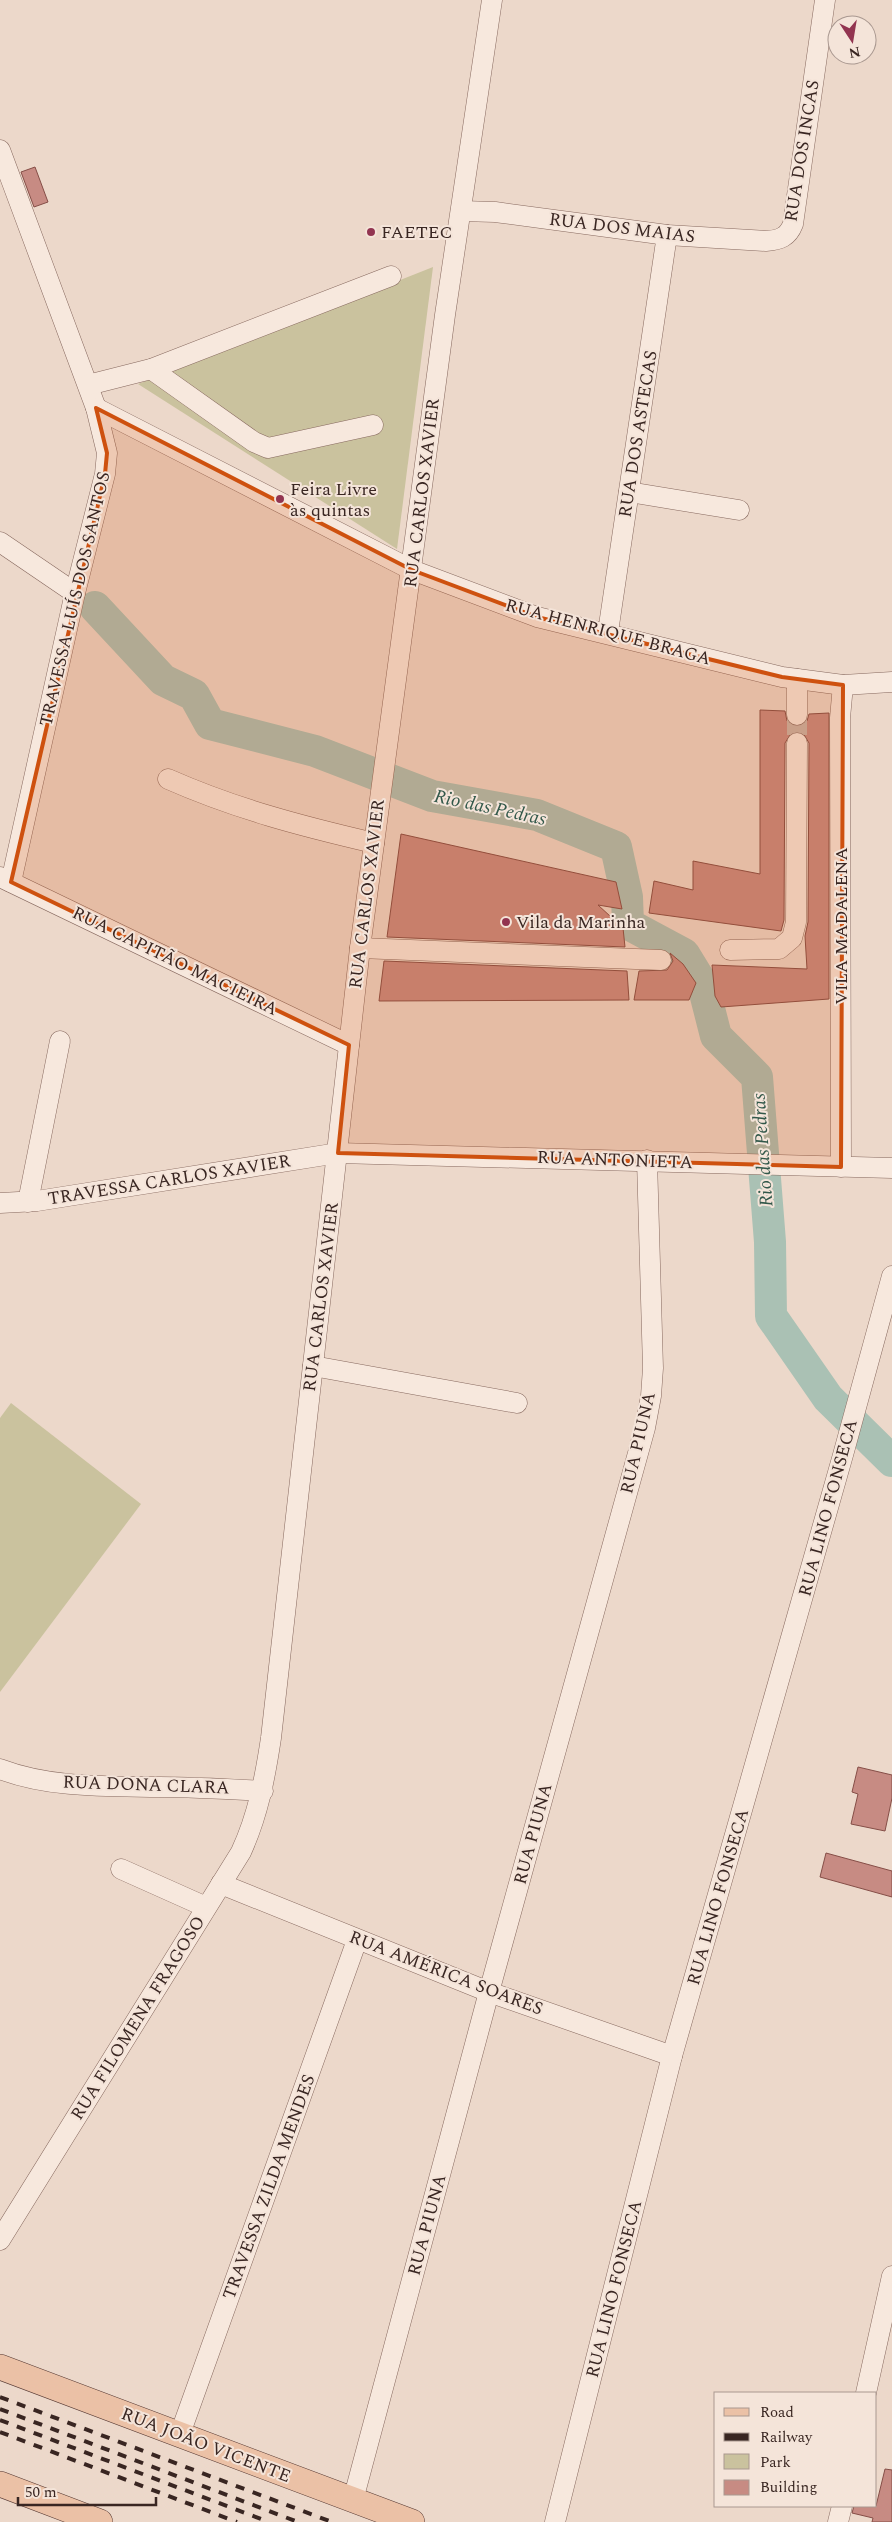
<svg xmlns="http://www.w3.org/2000/svg" width="892" height="2522" font-family="Spectral,serif">
<style>
.green{fill:#cac29e}
.lines{fill:none;stroke-linecap:round;stroke-linejoin:round}
.river{stroke:#aac1b4;stroke-width:32}
.building{fill:#c78b83;stroke:#854e47}
.minor-tunnel{stroke:#c8b4a8;stroke-width:20;stroke-dasharray:20 10;stroke-linecap:butt}
.minor-casing{stroke:#87695f;stroke-width:21}
.major-casing{stroke:#563933;stroke-width:26}
.minor{stroke:#f7e8dd;stroke-width:20}
.major{stroke:#ebc1a6;stroke-width:25}
.rail{stroke:#392622;stroke-width:4;stroke-dasharray:9 9;stroke-linecap:butt}
.marked{fill:#ce510f;fill-opacity:0.2;stroke:#ce510f;stroke-width:4;stroke-linejoin:round}
.poi-dot{fill:#923450;stroke:#f4e4d9;stroke-width:2}
.labels{text-anchor:middle;dominant-baseline:central;stroke-width:4;stroke-linejoin:round;paint-order:stroke}
.street-label{font-size:18px;fill:#392622;stroke:#f4e4d9}
.poi-label{font-size:18px;fill:#392622;stroke:#f4e4d9;text-anchor:start}
.water-label{font-size:19px;font-style:italic;fill:#32584a;stroke:#f4e4d9}
</style>
<rect width="100%" height="100%" fill="#ecd8ca"/>
<g class="green">
<polygon points="433,267 397,549 138,384"/>
<polygon points="11,1403 141,1504 0,1692 0,1418"/>
</g>
<g class="lines">
<polyline class="river" points="95,607 163,680 194,695 210,724 315,751 432,796 537,815 616,847 627,897 628,924 684,954 703,985 716,1036 757,1077 770,1242 771,1316 828,1398 892,1461"/>
</g>
<g class="building">
<polygon points="35,167 48,202 34,207 21,172"/>
<polygon points="760,710 785,711 787,721 797,727 807,721 809,714 829,713 829,999 721,1007 715,996 712,965 807,969 805,936 808,922 809,743 803,733 792,732 785,743 784,920 781,931 649,913 654,881 693,890 693,861 760,874"/>
<polygon points="401,834 616,882 622,909 598,905 623,928 625,947 387,937"/>
<polygon points="670,953 683,964 696,983 689,1000 634,1000 639,971 667,970 673,961"/>
<polygon points="384,961 627,971 629,1000 379,1001"/>
<polygon points="858,1767 892,1775 892,1798 885,1831 851,1824 858,1794 852,1792"/>
<polygon points="826,1853 892,1871 892,1897 820,1877"/>
<polygon points="885,2469 892,2470 892,2522 872,2522 873,2518 852,2513 854,2506 876,2506"/>
</g>
<g class="lines">
<polyline class="minor-tunnel" points="797,715 797,743"/>
<g class="minor-casing">
<g id="minor">
<polyline points="0,150 96,408 107,453 105,474 75,593 11,882"/>
<path d="M 461,211 L 495,212 L 667,235 L 766,241 C 780,240 788,237 793,224 L 825,0"/>
<polyline points="151,369 254,442 268,448 373,425"/>
<polyline points="88,385 151,369 391,276"/>
<polyline points="96,408 412,570 537,617 782,677 843,685 892,682"/>
<polyline points="629,492 739,510"/>
<polyline points="0,542 75,593"/>
<polyline points="608,632 667,235"/>
<polyline points="797,679 797,715"/>
<path d="M 168,779 C 236,809 301,826 374,843"/>
<polyline points="0,877 349,1045"/>
<polyline points="360,948 661,960"/>
<polyline points="730,950 779,949 792,938 796,922 797,743"/>
<polyline points="841,1167 840,718 843,685"/>
<polyline points="28,1202 60,1041"/>
<polyline points="0,1203 37,1201 338,1153 892,1168"/>
<polyline points="313,1366 517,1403"/>
<path d="M 0,1769 C 50,1788 106,1786 159,1787 C 194,1787 228,1789 263,1791"/>
<polyline points="121,1869 206,1907"/>
<polyline points="221,1884 489,1992 672,2056"/>
<path d="M 0,2240 L 241,1852 C 258,1815 265,1778 271,1738 L 360,948 L 445,315 L 492,0"/>
<polyline points="866,2393 892,2276"/>
<polyline points="180,2434 357,1940"/>
<polyline points="353,2500 489,1992 645,1428 651,1396 653,1368 647,1160"/>
<polyline points="555,2522 672,2056 843,1455 892,1276"/>
<polyline points="838,2522 842,2506"/>
</g>
</g>
<g class="major-casing">
<g id="major">
<polyline points="0,2367 412,2522"/>
<polyline points="0,2484 100,2522"/>
</g>
</g>
<use href="#minor" class="minor"/>
<use href="#major" class="major"/>
<g class="rail">
<polyline points="0,2397 332,2522"/>
<polyline points="0,2409 298,2522"/>
<polyline points="0,2420 269,2522"/>
<polyline points="0,2432 237,2522"/>
</g>
</g>
<path class="marked" d="M 96,408 L 412,570 L 537,617 L 782,677 L 843,685 L 841,1167 L 338,1153 L 349,1045 L 11,882 L 105,474 L 107,453 Z"/>
<g class="poi-dot">
<circle cx="371" cy="232" r="5"/>
<circle cx="280" cy="499" r="5"/>
<circle cx="506" cy="922" r="5"/>
</g>
<g class="labels">
<g class="street-label">
<text transform="translate(802 151) rotate(-81)">RUA DOS INCAS</text>
<text transform="translate(622 228) rotate(7)">RUA DOS MAIAS</text>
<text transform="translate(638 434) rotate(-81)">RUA DOS ASTECAS</text>
<text transform="translate(422 493) rotate(-83)">RUA CARLOS XAVIER</text>
<text transform="translate(75 599) rotate(-77)">TRAVESSA LUÍS DOS SANTOS</text>
<text transform="translate(608 632) rotate(15)">RUA HENRIQUE BRAGA</text>
<text transform="translate(367 894) rotate(-83)">RUA CARLOS XAVIER</text>
<text transform="translate(841 926) rotate(-90)">VILA MADALENA</text>
<text transform="translate(175 961) rotate(26)">RUA CAPITÃO MACIEIRA</text>
<text transform="translate(615 1160) rotate(2)">RUA ANTONIETA</text>
<text transform="translate(169 1180) rotate(-9)">TRAVESSA CARLOS XAVIER</text>
<text transform="translate(321 1297) rotate(-83)">RUA CARLOS XAVIER</text>
<text transform="translate(638 1443) rotate(-77)">RUA PIUNA</text>
<text transform="translate(828 1508) rotate(-75)">RUA LINO FONSECA</text>
<text transform="translate(146 1785) rotate(2)">RUA DONA CLARA</text>
<text transform="translate(533 1834) rotate(-75)">RUA PIUNA</text>
<text transform="translate(718 1897) rotate(-74)">RUA LINO FONSECA</text>
<text transform="translate(446 1973) rotate(21)">RUA AMÉRICA SOARES</text>
<text transform="translate(138 2018) rotate(-58)">RUA FILOMENA FRAGOSO</text>
<text transform="translate(269 2187) rotate(-70)">TRAVESSA ZILDA MENDES</text>
<text transform="translate(427 2225) rotate(-75)">RUA PIUNA</text>
<text transform="translate(614 2289) rotate(-76)">RUA LINO FONSECA</text>
<text transform="translate(206 2445) rotate(21)">RUA JOÃO VICENTE</text>
</g>
<g class="poi-label">
<text x="381" y="232">FAETEC</text>
<text x="290" y="489">Feira Livre<tspan x="290" dy="21">às quintas</tspan></text>
<text x="516" y="922">Vila da Marinha</text>
</g>
<g class="water-label">
<text transform="translate(490 808) rotate(12)">Rio das Pedras</text>
<text transform="translate(763 1150) rotate(-94)">Rio das Pedras</text>
</g>
</g>
<rect x="714" y="2392" width="162" height="115" fill="#f4e4d9" stroke="#a99890"/>
<rect x="724" y="2408" width="25" height="8" fill="#ebc1a6" stroke="#a99890"/>
<text x="760" y="2417" font-size="15" fill="#392622">Road</text>
<rect x="724" y="2433" width="25" height="8" fill="#392622" stroke="#a99890"/>
<text x="760" y="2442" font-size="15" fill="#392622">Railway</text>
<rect x="724" y="2454" width="25" height="15" fill="#cac29e" stroke="#a99890"/>
<text x="760" y="2467" font-size="15" fill="#392622">Park</text>
<rect x="724" y="2480" width="25" height="15" fill="#c78b83" stroke="#a99890"/>
<text x="760" y="2492" font-size="15" fill="#392622">Building</text>
<g transform="translate(852 40) rotate(168)"><circle r="24" fill="#f4e4d9" stroke="#a99890"/>
<path d="M0-4L9 19L0 12L-9 19Z" fill="#923450"/>
<text y="-8" font-size="14" font-weight="bold" text-anchor="middle" fill="#392622">N</text>
</g>
<path d="M18 2497v8h138v-8" fill="none" stroke="#392622" stroke-width="2.5"/>
<text x="25" y="2497" font-size="15" fill="#392622" stroke="#f4e4d9" stroke-width="4" paint-order="stroke">50 m</text>
</svg>
